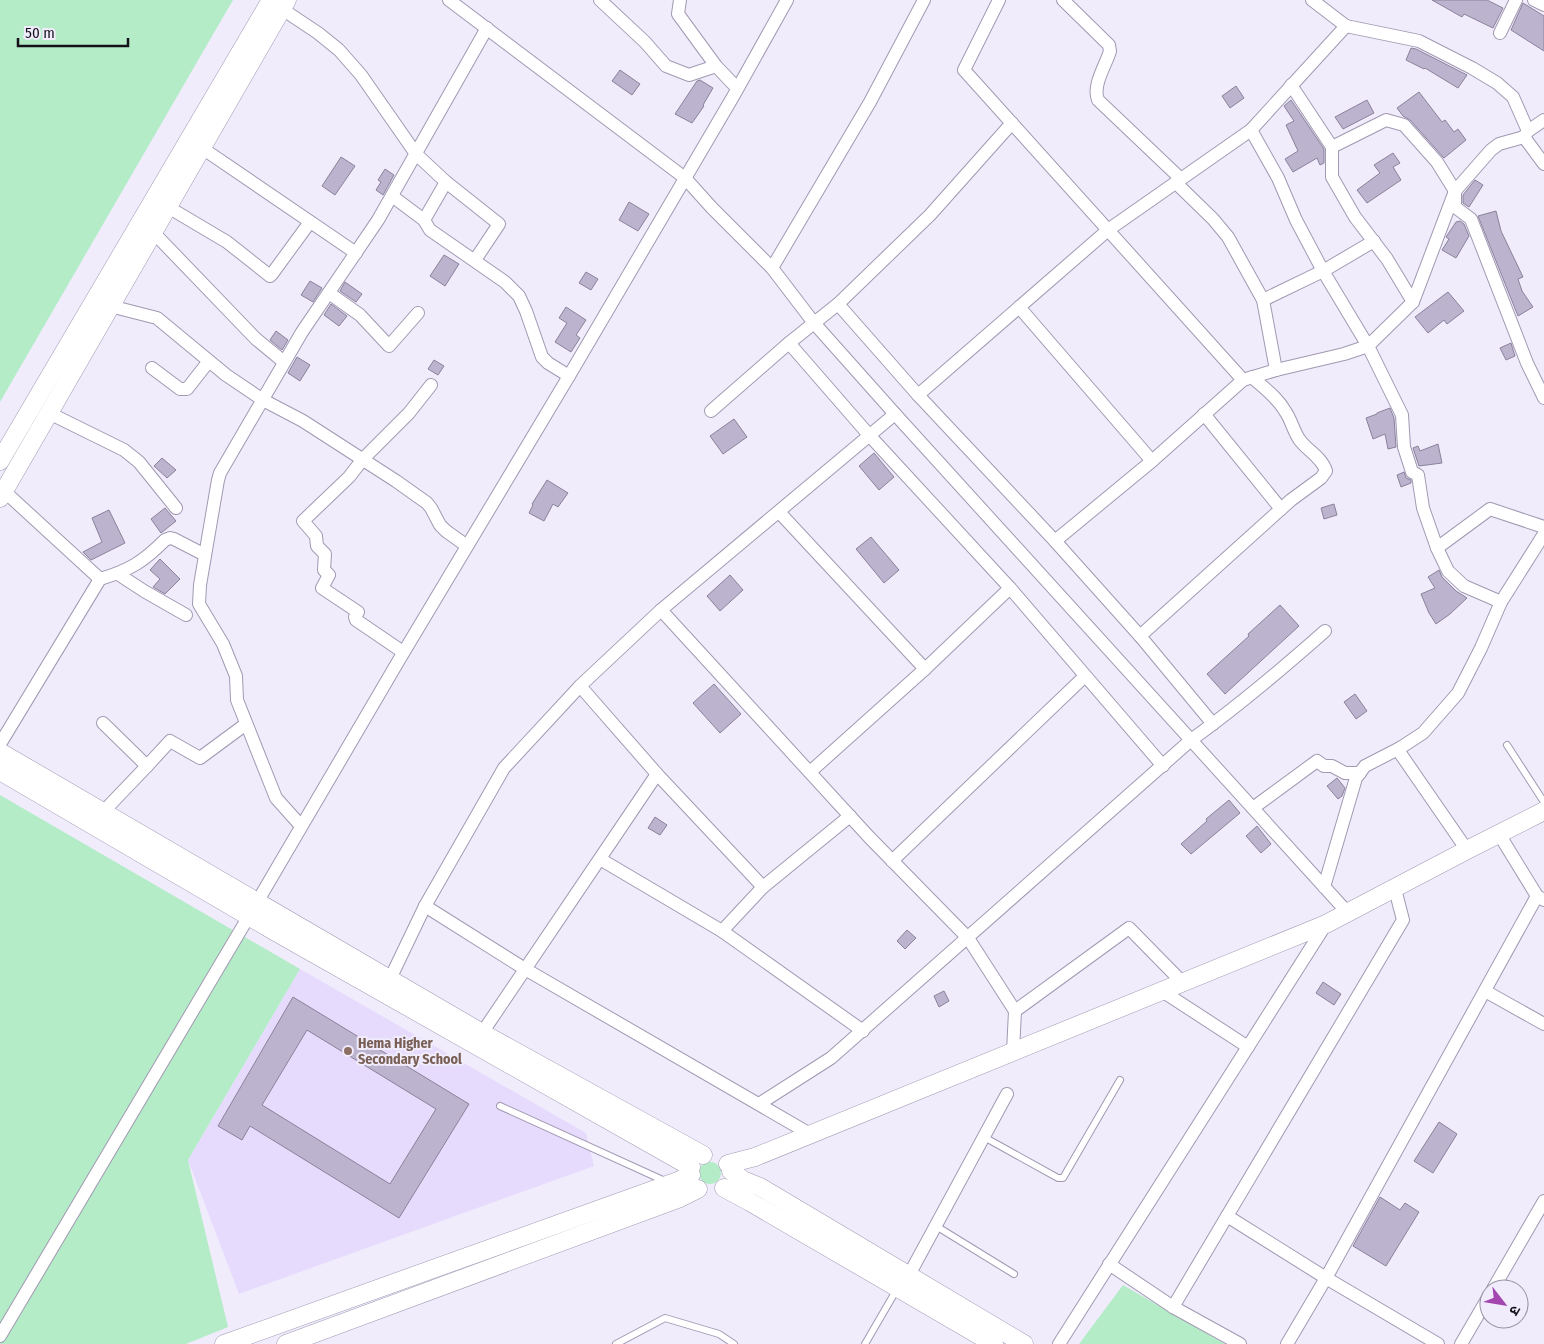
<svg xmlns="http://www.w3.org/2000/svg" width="1544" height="1344" font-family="'Fira Sans Condensed','Noto Sans Devanagari',sans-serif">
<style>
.built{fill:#e6dbfd}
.green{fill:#b4ecc8}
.building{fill:#bcb4ce;stroke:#8a829a;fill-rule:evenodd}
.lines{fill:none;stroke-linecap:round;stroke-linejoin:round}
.lane-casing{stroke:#a199b2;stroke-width:8}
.street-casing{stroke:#a199b2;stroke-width:14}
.secondary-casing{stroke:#a199b2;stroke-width:19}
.lane{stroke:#fff;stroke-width:6}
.street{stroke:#fff;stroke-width:12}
.secondary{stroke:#fff;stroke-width:18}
.education-dot{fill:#8d6e63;stroke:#f0ecfc;stroke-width:2}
.labels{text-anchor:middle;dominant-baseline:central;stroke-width:4;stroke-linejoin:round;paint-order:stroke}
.education-label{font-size:14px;font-weight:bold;fill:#785e54;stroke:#f0ecfc;text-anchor:start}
</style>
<rect width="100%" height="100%" fill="#f0ecfc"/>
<polygon class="built" points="300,969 586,1133 594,1166 239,1294 188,1160"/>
<g class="green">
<polygon points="0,0 233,0 0,402"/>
<polygon points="0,795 300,969 188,1160 228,1327 186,1344 0,1344"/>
<circle cx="710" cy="1173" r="11"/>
<polygon points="1123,1285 1225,1344 1079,1344"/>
</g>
<g class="building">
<polygon points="1432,0 1487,0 1503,8 1493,28 1464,14 1462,17"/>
<polygon points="1523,3 1544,16 1544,51 1511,30"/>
<polygon points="1411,48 1416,49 1467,75 1458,88 1425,68 1424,69 1406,60"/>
<polygon points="620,70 640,84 632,95 612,81"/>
<polygon points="700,80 713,88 703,105 704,106 692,123 675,114 697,81"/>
<polygon points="1236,86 1244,98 1230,108 1222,96"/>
<polygon points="1419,92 1442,122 1445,120 1454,132 1458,129 1466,140 1444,158 1410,120 1403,116 1397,108"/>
<polygon points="1291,100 1324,149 1324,163 1320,165 1317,158 1293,172 1285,159 1298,151 1286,125 1294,121 1284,106"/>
<polygon points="1367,100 1374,113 1343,129 1335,117"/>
<polygon points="1393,153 1400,163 1393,167 1401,180 1367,203 1357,190 1380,173 1374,165"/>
<polygon points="341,157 355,166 335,195 322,186"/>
<polygon points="385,169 394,175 383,195 376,190 381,182 378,180"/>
<polygon points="1475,180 1483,185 1469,207 1463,203 1463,195"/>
<polygon points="629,202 649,214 638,231 619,220"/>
<polygon points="1496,211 1501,231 1523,277 1518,279 1522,291 1533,307 1518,316 1478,216"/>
<polygon points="1460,221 1464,224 1469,236 1456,258 1442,250 1449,239 1446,237 1456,222"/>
<polygon points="444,255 459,264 445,286 430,276"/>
<polygon points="586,272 598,279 591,290 579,283"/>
<polygon points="310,281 322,288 313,302 301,295"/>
<polygon points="345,282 362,294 356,302 340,291"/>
<polygon points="1448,292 1464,311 1447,324 1444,320 1428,333 1415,317"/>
<polygon points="331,304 347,316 339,326 324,315"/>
<polygon points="566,307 586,320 576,335 580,338 571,352 555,342 567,323 559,318"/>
<polygon points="276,331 288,340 282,350 270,340"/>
<polygon points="1511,343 1515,356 1506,360 1500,348"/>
<polygon points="297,357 310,365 300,381 288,373"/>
<polygon points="434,360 444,366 438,375 428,369"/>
<polygon points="1390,408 1394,418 1396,447 1388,449 1385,434 1373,439 1366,418 1377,414 1377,413"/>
<polygon points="734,419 747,437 723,454 710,436"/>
<polygon points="1438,444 1442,463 1419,466 1413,448 1418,446 1420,451"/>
<polygon points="874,453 894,477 879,490 859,466"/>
<polygon points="162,458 176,470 167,478 154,466"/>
<polygon points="1404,472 1406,478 1411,480 1411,483 1401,487 1397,475"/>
<polygon points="547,480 568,493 558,507 553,504 544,521 529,513 533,505 532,504"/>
<polygon points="1334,504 1337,515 1324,519 1321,508"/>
<polygon points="165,508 176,521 161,533 151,519"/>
<polygon points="109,510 125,543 91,560 83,552 102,542 92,518"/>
<polygon points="871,537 899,570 884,583 856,549"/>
<polygon points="160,559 180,579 165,594 153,587 160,579 150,570"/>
<polygon points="1439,570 1442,577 1456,591 1467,598 1450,614 1436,624 1429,613 1421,594 1435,588 1428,577"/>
<polygon points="730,575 743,590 720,611 707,596"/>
<polygon points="1280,605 1299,626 1225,694 1207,674 1249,636 1248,634"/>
<polygon points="714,684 741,714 720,733 693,703"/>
<polygon points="1355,694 1367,711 1356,719 1344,702"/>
<polygon points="1337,778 1345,788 1342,796 1338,799 1327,786"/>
<polygon points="1229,800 1240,813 1191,854 1181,844 1207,821 1206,819"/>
<polygon points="655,817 667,825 660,835 648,828"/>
<polygon points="1257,826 1271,844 1261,853 1246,836"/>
<polygon points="907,930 916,938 905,949 897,941"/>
<polygon points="1323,982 1341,994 1334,1005 1316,993"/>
<polygon points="944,991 949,1001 939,1007 934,996"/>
<path d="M 293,997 L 469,1104 L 399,1218 L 250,1126 L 242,1140 L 218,1126 ZM 307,1030 L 436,1109 L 390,1184 L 262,1105 Z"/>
<polygon points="1439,1122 1457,1134 1433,1173 1414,1161"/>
<polygon points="1380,1197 1400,1210 1405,1203 1419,1212 1386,1266 1353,1246"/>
</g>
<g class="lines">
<g class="lane-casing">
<g id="lane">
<polyline points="1507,745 1544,802"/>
<polyline points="500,1106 667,1182"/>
<polyline points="984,1137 1058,1178 1063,1178 1120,1080"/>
<polyline points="936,1226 1014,1274"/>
<polyline points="616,1344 665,1318 719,1334 734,1344"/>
<polyline points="865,1344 897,1289"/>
</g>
</g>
<g class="street-casing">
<g id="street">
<polyline points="449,0 685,178 712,208 772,268 814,323 895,414 1348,913"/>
<polyline points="600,0 645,42 666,66 689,75 716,66"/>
<polyline points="680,0 678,14 716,66 737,88"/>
<polyline points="999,0 964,70 1243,380"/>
<path d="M 1063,0 L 1109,45 L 1110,51 C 1106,65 1092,85 1098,100 L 1181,179"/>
<polyline points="1312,0 1346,26 1419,41 1472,68 1497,83 1513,97 1528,131"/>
<polyline points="1534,0 1544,5"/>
<polyline points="282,9 318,33 339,50 361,75 416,154 446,182 499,224 475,260"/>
<polyline points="1346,26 1251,130 1278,178 1296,220 1323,271 1368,346 1402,415 1404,447 1412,472 1418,475 1423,508 1437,548"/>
<polyline points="1500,33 1516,0"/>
<polyline points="1291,85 1332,147 1332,177 1355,217 1387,259 1413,302"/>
<polyline points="1524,137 1528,131 1544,120"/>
<polyline points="1332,147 1386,120 1404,125 1437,162 1455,191 1455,207 1471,219 1527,363 1544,398"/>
<polyline points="202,148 356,253"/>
<polyline points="1176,183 1213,219 1228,237 1263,300 1276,370"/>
<polyline points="392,196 424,220 430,230 505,282 519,296 526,311 542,357 548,363 569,376"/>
<polyline points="168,207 227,242 270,276 272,274 310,222"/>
<polyline points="424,220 446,182"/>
<polyline points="153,232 256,339 284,362"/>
<polyline points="772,268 870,102 924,0"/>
<polyline points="329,293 360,315 389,346 418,313"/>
<polyline points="1263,300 1323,271 1374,241"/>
<polyline points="838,304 918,395 1055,541 1140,636 1213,724"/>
<polyline points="110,306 157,318 226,375 263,400 303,421 396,481 427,503 431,508 440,525 446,531 467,546"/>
<polyline points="1019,307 1152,461"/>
<polyline points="789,343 869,435 1010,588 1163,766"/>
<polyline points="152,368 180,389 187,389 209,361"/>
<polyline points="918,395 1108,230 1251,130"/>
<polyline points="711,411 789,343 838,304 930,215 1012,123"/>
<polyline points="49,413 124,450 139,462 176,508"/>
<polyline points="1204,414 1281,509"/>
<polyline points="779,512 925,669"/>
<polyline points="1055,541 1152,461 1243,380 1276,370 1344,354 1368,346 1413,302 1455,191 1491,150 1499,144 1524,137 1544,164"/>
<polyline points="118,574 144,591 186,615"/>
<path d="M 100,579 C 130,570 143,562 165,540 L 170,538 L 174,539 L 205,555"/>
<polyline points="1501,602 1464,586 1448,571 1437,548 1490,509 1544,527"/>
<polyline points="661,610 869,837 968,938 1015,1011 1013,1052"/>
<path d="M 1140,636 L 1291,500 L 1321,478 L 1326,471 C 1322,457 1306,450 1299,439 C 1293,430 1291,419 1285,411 C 1277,397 1264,388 1252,377"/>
<polyline points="403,652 356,620 355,617 358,612 322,588 329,575 324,570 325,554 317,546 316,536 303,521 349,477 363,459 409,413 431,385"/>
<polyline points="580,686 657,774 763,887"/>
<polyline points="103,723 147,766"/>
<polyline points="0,744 100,579 4,491"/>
<polyline points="1400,748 1400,753 1467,850"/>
<polyline points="810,772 925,669 1010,588"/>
<polyline points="1253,808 1317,761 1324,766 1332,766 1345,773 1360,773"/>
<polyline points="103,812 147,766 170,741 200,758 246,724"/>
<polyline points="301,826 276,798 237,700 236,676 223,644 199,604 200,585 218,480 220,473 302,332 378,220 487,28"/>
<polyline points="1499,834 1537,896 1544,900"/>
<polyline points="600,859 722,931 863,1031"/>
<polyline points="892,861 1085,676"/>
<polyline points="1324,887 1356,778 1365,766 1400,748 1423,733 1458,693 1481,648 1501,602 1544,534"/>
<polyline points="425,906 525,969 810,1134"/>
<polyline points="722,931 763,887 850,816"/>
<polyline points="390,979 425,906 504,768 580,686 661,610 895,414"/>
<polyline points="1162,991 1248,1047"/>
<polyline points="1485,991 1544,1024"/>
<polyline points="1015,1011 1129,928 1183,983"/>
<polyline points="482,1033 657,774"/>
<path d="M 759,1104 L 831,1058 L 1191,740 C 1237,707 1282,669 1325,631"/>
<polyline points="1227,1216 1326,1278 1438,1344"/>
<polyline points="1109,1264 1173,1307 1240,1344"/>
<polyline points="909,1275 1007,1094"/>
<polyline points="1493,1289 1544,1201"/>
<polyline points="1173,1307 1403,920 1395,889"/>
<polyline points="0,1336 249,916 399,660 569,376 734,95 787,0"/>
<polyline points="1059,1344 1326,924"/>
<polyline points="1287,1344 1326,1278 1537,896"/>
<polyline points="1461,1344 1489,1296"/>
</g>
</g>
<g class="secondary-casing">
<g id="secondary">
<polyline points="0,461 271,0"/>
<polyline points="0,498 287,0"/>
<polyline points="0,752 482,1033 703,1155"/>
<polyline points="0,771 274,931 691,1167"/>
<polyline points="728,1164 755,1157 1326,924 1467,850 1544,811"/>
<polyline points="731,1171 743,1180 760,1187 1024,1344"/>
<polyline points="724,1188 750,1202 994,1344"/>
<polyline points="224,1344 678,1181 691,1175"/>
<polyline points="286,1344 680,1198 698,1189"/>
</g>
</g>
<use href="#lane" class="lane"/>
<use href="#street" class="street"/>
<use href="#secondary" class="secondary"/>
</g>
<circle class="education-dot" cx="348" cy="1051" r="5"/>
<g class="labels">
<g class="education-label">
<text x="358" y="1043">Hema Higher<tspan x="358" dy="16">Secondary School</tspan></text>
</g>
</g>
<g transform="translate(1504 1304) rotate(121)"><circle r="24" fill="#f0ecfc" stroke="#9894a2"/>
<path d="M0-4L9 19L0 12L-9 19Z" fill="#a446af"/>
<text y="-8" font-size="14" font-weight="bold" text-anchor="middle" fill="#14111a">उ</text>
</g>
<path d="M18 38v8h110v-8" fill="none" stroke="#14111a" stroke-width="2.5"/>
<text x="25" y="38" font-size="15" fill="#14111a" stroke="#f0ecfc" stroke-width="4" paint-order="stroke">50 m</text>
</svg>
